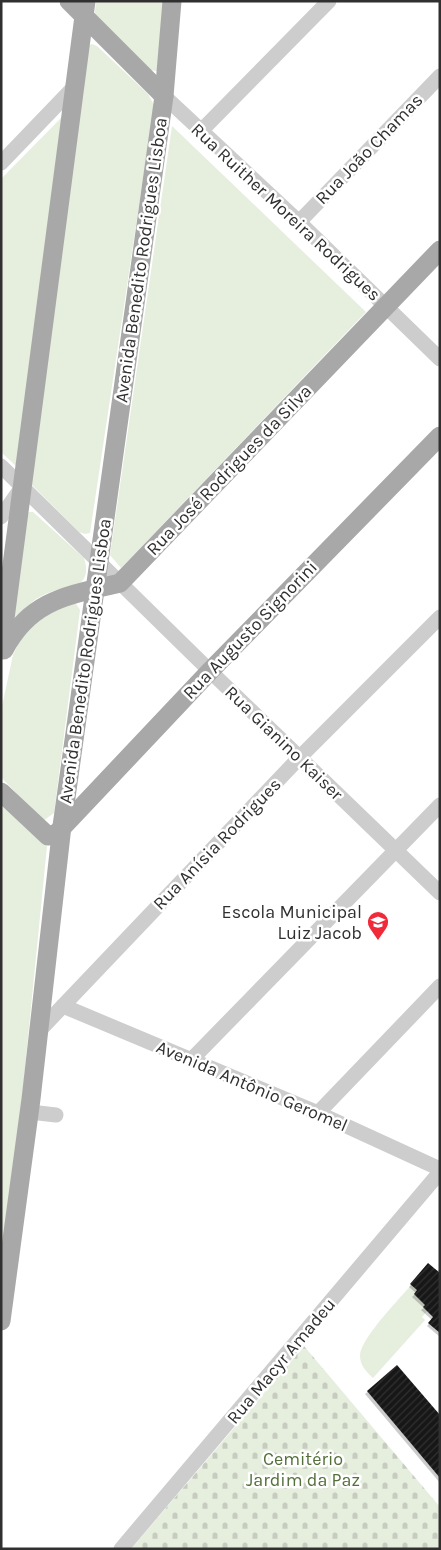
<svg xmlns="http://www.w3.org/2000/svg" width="441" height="1550" font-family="Karla,sans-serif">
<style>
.green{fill:#e6eede}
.cemetery{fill:url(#cemetery-stones)}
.shadow{fill:#0003}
.building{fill:url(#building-hatch)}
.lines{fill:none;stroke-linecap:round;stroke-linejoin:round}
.minor{stroke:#cdcdcd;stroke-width:15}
.major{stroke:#a8a8a8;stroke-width:19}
.labels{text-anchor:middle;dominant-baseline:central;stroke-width:5;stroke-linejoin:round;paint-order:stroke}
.street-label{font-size:18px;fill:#303030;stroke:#fff}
.poi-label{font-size:18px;fill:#303030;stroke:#fff;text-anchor:end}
.park-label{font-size:18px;fill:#536f3a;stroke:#fff}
</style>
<defs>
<pattern id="cemetery-stones" width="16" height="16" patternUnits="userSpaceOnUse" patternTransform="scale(1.25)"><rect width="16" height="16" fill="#e6eede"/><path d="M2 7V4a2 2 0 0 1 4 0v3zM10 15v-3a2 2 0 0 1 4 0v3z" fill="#c6ccbf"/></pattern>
<pattern id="building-hatch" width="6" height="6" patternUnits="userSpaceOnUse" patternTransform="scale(1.25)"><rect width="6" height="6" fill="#171717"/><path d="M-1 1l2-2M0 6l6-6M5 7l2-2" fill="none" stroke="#303030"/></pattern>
</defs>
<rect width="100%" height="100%" fill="#fff"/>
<g class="green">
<polygon points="96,1 164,1 157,71 149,70 98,20 95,13"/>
<polygon points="92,44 97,46 148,94 154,105 90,533 85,534 79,532 31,484 87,46"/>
<polygon points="64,115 16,466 1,452 1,179"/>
<polygon points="172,126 366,312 121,568 110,555"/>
<path d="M 29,512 L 33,512 L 84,558 C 87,568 88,577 79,584 C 65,588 49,591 36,599 C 29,604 17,618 12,620 L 26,515 Z"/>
<polygon points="75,602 80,610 54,813 43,821 1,777 1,711 13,655 24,632 43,617"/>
<polygon points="1,801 47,846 20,1118 1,1256"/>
<path d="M 414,1282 L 433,1304 L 422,1317 L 425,1320 L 373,1378 C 366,1371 360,1366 360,1355 C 361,1338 401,1297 414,1282 Z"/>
</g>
<polygon class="cemetery" points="304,1346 440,1507 440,1549 131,1549"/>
<g class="shadow">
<polygon points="428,1265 436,1272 440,1269 440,1337 427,1326 432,1320 421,1310 424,1308 412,1297 416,1293 409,1287"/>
<polygon points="397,1367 440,1417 440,1483 365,1394"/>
</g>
<g class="building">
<polygon points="428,1263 440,1273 440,1333 428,1323 433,1317 423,1307 425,1305 414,1294 417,1290 410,1284"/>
<polygon points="397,1365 440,1415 440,1478 367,1391"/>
</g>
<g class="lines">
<g class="minor">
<polyline points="164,96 299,222 440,359"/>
<polyline points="201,131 329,1"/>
<polyline points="1,163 76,85"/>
<polyline points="299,222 440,76"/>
<polyline points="1,466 210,671 440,893"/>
<polyline points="1,517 22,487"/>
<polyline points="63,1006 318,1113 440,1169"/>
<polyline points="39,1031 300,757 440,617"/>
<polyline points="192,1059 440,805"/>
<polyline points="30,1112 56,1115"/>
<polyline points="318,1113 440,986"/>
<polyline points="121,1549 440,1172"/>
</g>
<g class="major">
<polyline points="69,1 164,96"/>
<polyline points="1,649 86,1"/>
<path d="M 4,650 C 30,599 70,595 120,583 L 440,250"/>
<polyline points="1,792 48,836 57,833 210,671 440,436"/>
<polyline points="1,1321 31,1099 62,826 164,96 172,1"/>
</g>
</g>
<defs>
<g id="school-pin" transform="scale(1.125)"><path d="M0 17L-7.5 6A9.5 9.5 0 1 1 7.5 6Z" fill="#f02a38" stroke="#fff"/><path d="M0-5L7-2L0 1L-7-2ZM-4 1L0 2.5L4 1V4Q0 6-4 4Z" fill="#fff"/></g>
</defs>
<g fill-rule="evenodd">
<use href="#school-pin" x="378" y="922"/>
</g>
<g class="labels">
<g class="street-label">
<text transform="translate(369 149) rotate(-46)">Rua João Chamas</text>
<text transform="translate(286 212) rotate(43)">Rua Ruither Moreira Rodrigues</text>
<text transform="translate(141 260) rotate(-82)">Avenida Benedito Rodrigues Lisboa</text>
<text transform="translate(229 470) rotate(-46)">Rua José Rodrigues da Silva</text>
<text transform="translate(250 630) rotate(-46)">Rua Augusto Signorini</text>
<text transform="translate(85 661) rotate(-82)">Avenida Benedito Rodrigues Lisboa</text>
<text transform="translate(284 743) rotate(44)">Rua Gianino Kaiser</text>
<text transform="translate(217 844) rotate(-46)">Rua Anísia Rodrigues</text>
<text transform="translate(252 1086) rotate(23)">Avenida Antônio Geromel</text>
<text transform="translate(281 1361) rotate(-50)">Rua Macyr Amadeu</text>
</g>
<g class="poi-label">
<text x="362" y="912">Escola Municipal<tspan x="362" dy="21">Luiz Jacob</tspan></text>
</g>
<g class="park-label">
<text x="303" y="1459">Cemitério<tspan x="303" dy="21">Jardim da Paz</tspan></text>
</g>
</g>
<rect width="441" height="1550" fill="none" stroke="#303030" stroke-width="5"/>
</svg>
